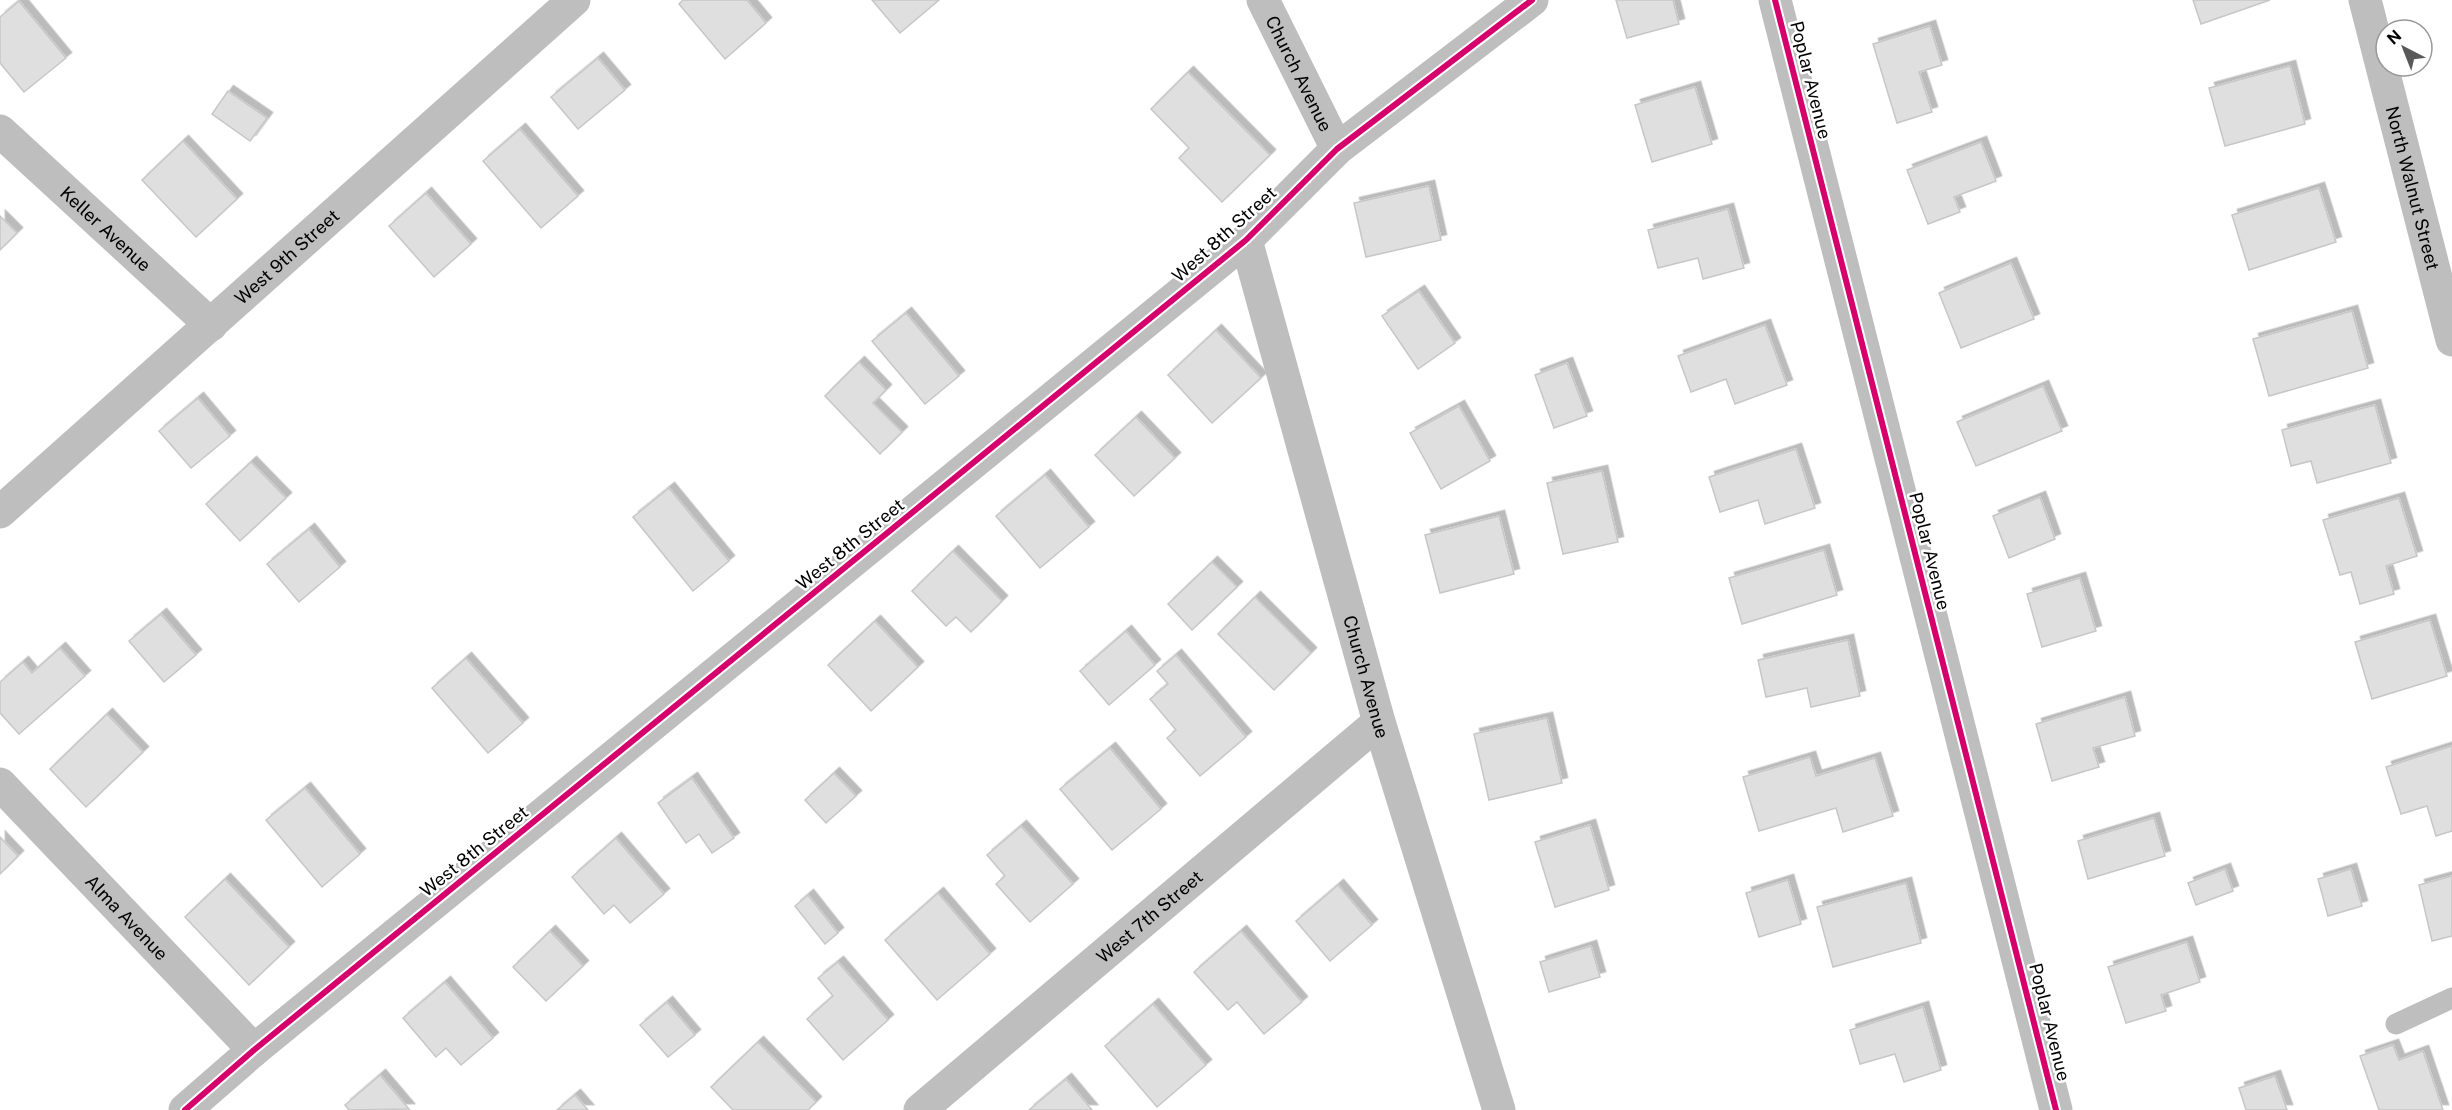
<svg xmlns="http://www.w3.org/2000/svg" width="2452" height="1110" font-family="'Public Sans',sans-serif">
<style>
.building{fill:#dfdfdf;stroke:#c7c7c7;stroke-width:1.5;filter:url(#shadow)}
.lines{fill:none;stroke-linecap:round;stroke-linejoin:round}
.lane{stroke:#bebebe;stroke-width:21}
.street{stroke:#bebebe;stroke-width:33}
.cycleway-casing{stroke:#fff;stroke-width:10}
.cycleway{stroke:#d6006c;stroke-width:6}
.labels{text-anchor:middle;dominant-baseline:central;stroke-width:5;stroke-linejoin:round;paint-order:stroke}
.street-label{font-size:18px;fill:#000;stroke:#fff}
</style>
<defs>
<filter id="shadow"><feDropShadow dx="5.5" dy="-5.5" stdDeviation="0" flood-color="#0004"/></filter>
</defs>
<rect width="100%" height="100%" fill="#fff"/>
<g class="building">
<polygon points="683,0 747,0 766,23 725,59 679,4"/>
<polygon points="872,0 939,0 900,33"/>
<polygon points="1616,0 1673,0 1679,24 1627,38"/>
<polygon points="2193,0 2270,0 2201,24"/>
<polygon points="19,1 66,58 24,92 0,63 0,17"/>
<polygon points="1930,26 1942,65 1919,72 1932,112 1897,123 1873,44"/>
<polygon points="598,58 625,90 578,129 551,97"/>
<polygon points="2290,66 2305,124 2225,146 2209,88"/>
<polygon points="1188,72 1270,155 1222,202 1179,158 1189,148 1151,109"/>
<polygon points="1695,87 1712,144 1652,162 1635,105"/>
<polygon points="228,91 267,118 250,141 212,114"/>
<polygon points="520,129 578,196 541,228 483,161"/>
<polygon points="183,141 237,199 196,237 142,180"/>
<polygon points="1981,142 1996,181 1954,197 1960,212 1928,224 1907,170"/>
<polygon points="1429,186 1441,240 1366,257 1354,203"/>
<polygon points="2319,188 2336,242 2249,270 2232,215"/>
<polygon points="426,193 471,244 434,277 389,226"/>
<polygon points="1728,209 1744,268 1703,279 1698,258 1658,268 1648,230"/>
<polygon points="0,216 17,233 0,250"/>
<polygon points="2011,263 2034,319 1961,348 1939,293"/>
<polygon points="1419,291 1455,343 1418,369 1382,316"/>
<polygon points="2352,311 2368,368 2269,396 2253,339"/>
<polygon points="906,313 959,376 925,404 872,341"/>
<polygon points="1765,325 1787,385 1735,404 1726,379 1691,392 1678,356"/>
<polygon points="1216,330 1261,378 1212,423 1168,375"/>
<polygon points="859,362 886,390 873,403 902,432 880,454 825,396"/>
<polygon points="1567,363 1587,416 1554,428 1535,375"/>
<polygon points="2043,386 2062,431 1976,466 1957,422"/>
<polygon points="198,398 230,436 191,468 159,431"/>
<polygon points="2375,405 2391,463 2317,483 2311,461 2291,466 2282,430"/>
<polygon points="1459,406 1490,461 1441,489 1410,433"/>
<polygon points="1136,417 1175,458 1134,496 1095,455"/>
<polygon points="1796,449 1815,508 1765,524 1758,500 1720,512 1709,477"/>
<polygon points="251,462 286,498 240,541 206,504"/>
<polygon points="1602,471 1618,542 1563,554 1547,483"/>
<polygon points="1045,475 1089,527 1040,568 996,516"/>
<polygon points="669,488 729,561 693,591 633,517"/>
<polygon points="2040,497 2055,539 2009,558 1993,516"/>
<polygon points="2399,498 2417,556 2386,566 2394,594 2360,604 2351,572 2340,575 2323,520"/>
<polygon points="1499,516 1514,574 1440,593 1425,535"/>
<polygon points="309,529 340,567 299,602 267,564"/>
<polygon points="1824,550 1837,595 1742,624 1729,578"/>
<polygon points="953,551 1002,601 971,632 956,617 946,626 912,591"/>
<polygon points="1212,562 1237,587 1192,630 1168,604"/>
<polygon points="2080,578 2096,631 2042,647 2027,594"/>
<polygon points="1255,597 1311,653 1274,690 1218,634"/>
<polygon points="161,614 196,655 164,682 129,641"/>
<polygon points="2430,620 2447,676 2372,699 2355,642"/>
<polygon points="875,621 918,667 871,711 828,665"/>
<polygon points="1126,631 1155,665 1109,705 1080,671"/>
<polygon points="1848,640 1860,696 1811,707 1807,688 1766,697 1758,660"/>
<polygon points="60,648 85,676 19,734 0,713 0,682 23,662 32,673"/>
<polygon points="1176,655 1246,737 1200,776 1167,738 1176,730 1150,699 1168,684 1157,671"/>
<polygon points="466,658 523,723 488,753 432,688"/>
<polygon points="2125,697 2135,736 2093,748 2099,767 2052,781 2036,724"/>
<polygon points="107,714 143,752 86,807 50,769"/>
<polygon points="1547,718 1562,783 1489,800 1474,734"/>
<polygon points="2452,746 2452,831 2436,836 2427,806 2401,814 2386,767"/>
<polygon points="1110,748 1161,809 1112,850 1060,789"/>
<polygon points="1810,757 1816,776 1875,758 1893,816 1843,832 1836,808 1759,831 1743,777"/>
<polygon points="834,773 856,796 826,823 805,800"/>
<polygon points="692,778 734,838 712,853 699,834 686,843 658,803"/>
<polygon points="305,788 360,854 322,887 266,820"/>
<polygon points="2154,818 2165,856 2088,879 2078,841"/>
<polygon points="1590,825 1609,890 1555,907 1535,842"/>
<polygon points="1021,826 1073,884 1030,922 996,884 1005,876 987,855"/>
<polygon points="0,837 18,856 0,874"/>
<polygon points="616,838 664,894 630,923 614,905 604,914 572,877"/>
<polygon points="2225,869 2233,891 2196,905 2188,883"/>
<polygon points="2351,869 2362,906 2328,916 2318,879"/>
<polygon points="2452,876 2452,936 2432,941 2419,885"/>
<polygon points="225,879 289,947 249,985 185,917"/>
<polygon points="1788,880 1801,924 1759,937 1746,893"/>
<polygon points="1906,883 1921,943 1833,967 1817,907"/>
<polygon points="1338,885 1372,925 1330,961 1296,921"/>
<polygon points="938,893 990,954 937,1000 885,940"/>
<polygon points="808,895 838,933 825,944 795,906"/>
<polygon points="550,931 583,966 546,1001 513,967"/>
<polygon points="1241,931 1302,1002 1264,1034 1237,1002 1228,1010 1194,972"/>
<polygon points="2187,942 2200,982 2161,995 2166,1011 2126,1023 2108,967"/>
<polygon points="1591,946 1600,977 1549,992 1540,962"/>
<polygon points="838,962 888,1020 843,1060 807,1019 833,996 818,978"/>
<polygon points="445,982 493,1038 461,1065 446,1048 436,1057 403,1018"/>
<polygon points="667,1002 695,1035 668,1057 640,1025"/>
<polygon points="1153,1004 1206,1065 1157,1107 1105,1046"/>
<polygon points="1923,1007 1941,1070 1904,1082 1895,1054 1860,1064 1850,1030"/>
<polygon points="758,1042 816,1102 808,1110 733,1110 711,1087"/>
<polygon points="2393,1045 2399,1060 2423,1051 2443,1110 2379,1110 2360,1056"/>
<polygon points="380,1075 409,1109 349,1110 345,1105"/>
<polygon points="2275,1076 2287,1110 2246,1110 2239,1088"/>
<polygon points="1066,1079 1092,1110 1029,1110"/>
<polygon points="575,1095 588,1110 557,1110"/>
</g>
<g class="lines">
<polyline class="lane" points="2396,1024 2452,998"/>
<g class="street">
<path id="s1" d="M 1263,0 L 1337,149"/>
<polyline points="1775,0 2056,1110"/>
<path id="s2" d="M 2365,0 L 2452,340"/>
<path id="s3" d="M 0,131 L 211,325"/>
<path id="s4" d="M 1246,240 L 1379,722 L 1499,1110"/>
<path id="s5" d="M 0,512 L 574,0"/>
<path id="s6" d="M 0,784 L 254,1050"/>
<polyline points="185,1110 254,1050 1246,240 1337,149 1532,0"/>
<path id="s7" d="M 920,1110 L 1379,722"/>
</g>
<g class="cycleway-casing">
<g id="cycleway">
<polyline points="1775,0 2056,1110"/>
<polyline points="185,1110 254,1050 1246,240 1337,149 1532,0"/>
</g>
</g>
<use href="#cycleway" class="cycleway"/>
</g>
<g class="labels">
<g class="street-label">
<text stroke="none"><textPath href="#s1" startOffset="82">Church Avenue</textPath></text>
<text transform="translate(1811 80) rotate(76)">Poplar Avenue</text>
<text stroke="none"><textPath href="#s2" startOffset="194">North Walnut Street</textPath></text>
<text stroke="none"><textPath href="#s3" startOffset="144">Keller Avenue</textPath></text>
<text transform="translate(1224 234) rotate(-42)">West 8th Street</text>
<text stroke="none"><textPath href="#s5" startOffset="384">West 9th Street</textPath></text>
<text transform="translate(850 544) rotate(-39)">West 8th Street</text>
<text transform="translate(1930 551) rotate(76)">Poplar Avenue</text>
<text stroke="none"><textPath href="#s4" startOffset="453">Church Avenue</textPath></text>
<text transform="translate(474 851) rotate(-39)">West 8th Street</text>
<text stroke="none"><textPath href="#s7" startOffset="300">West 7th Street</textPath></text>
<text stroke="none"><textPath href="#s6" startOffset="184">Alma Avenue</textPath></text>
<text transform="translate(2050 1022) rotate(76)">Poplar Avenue</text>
</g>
</g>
<g transform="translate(2404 48) rotate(318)"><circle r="28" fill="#ffffff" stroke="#999999" stroke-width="1.5"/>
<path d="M0-4.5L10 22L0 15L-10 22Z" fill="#595959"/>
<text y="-9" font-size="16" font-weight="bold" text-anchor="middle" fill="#000000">N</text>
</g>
</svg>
